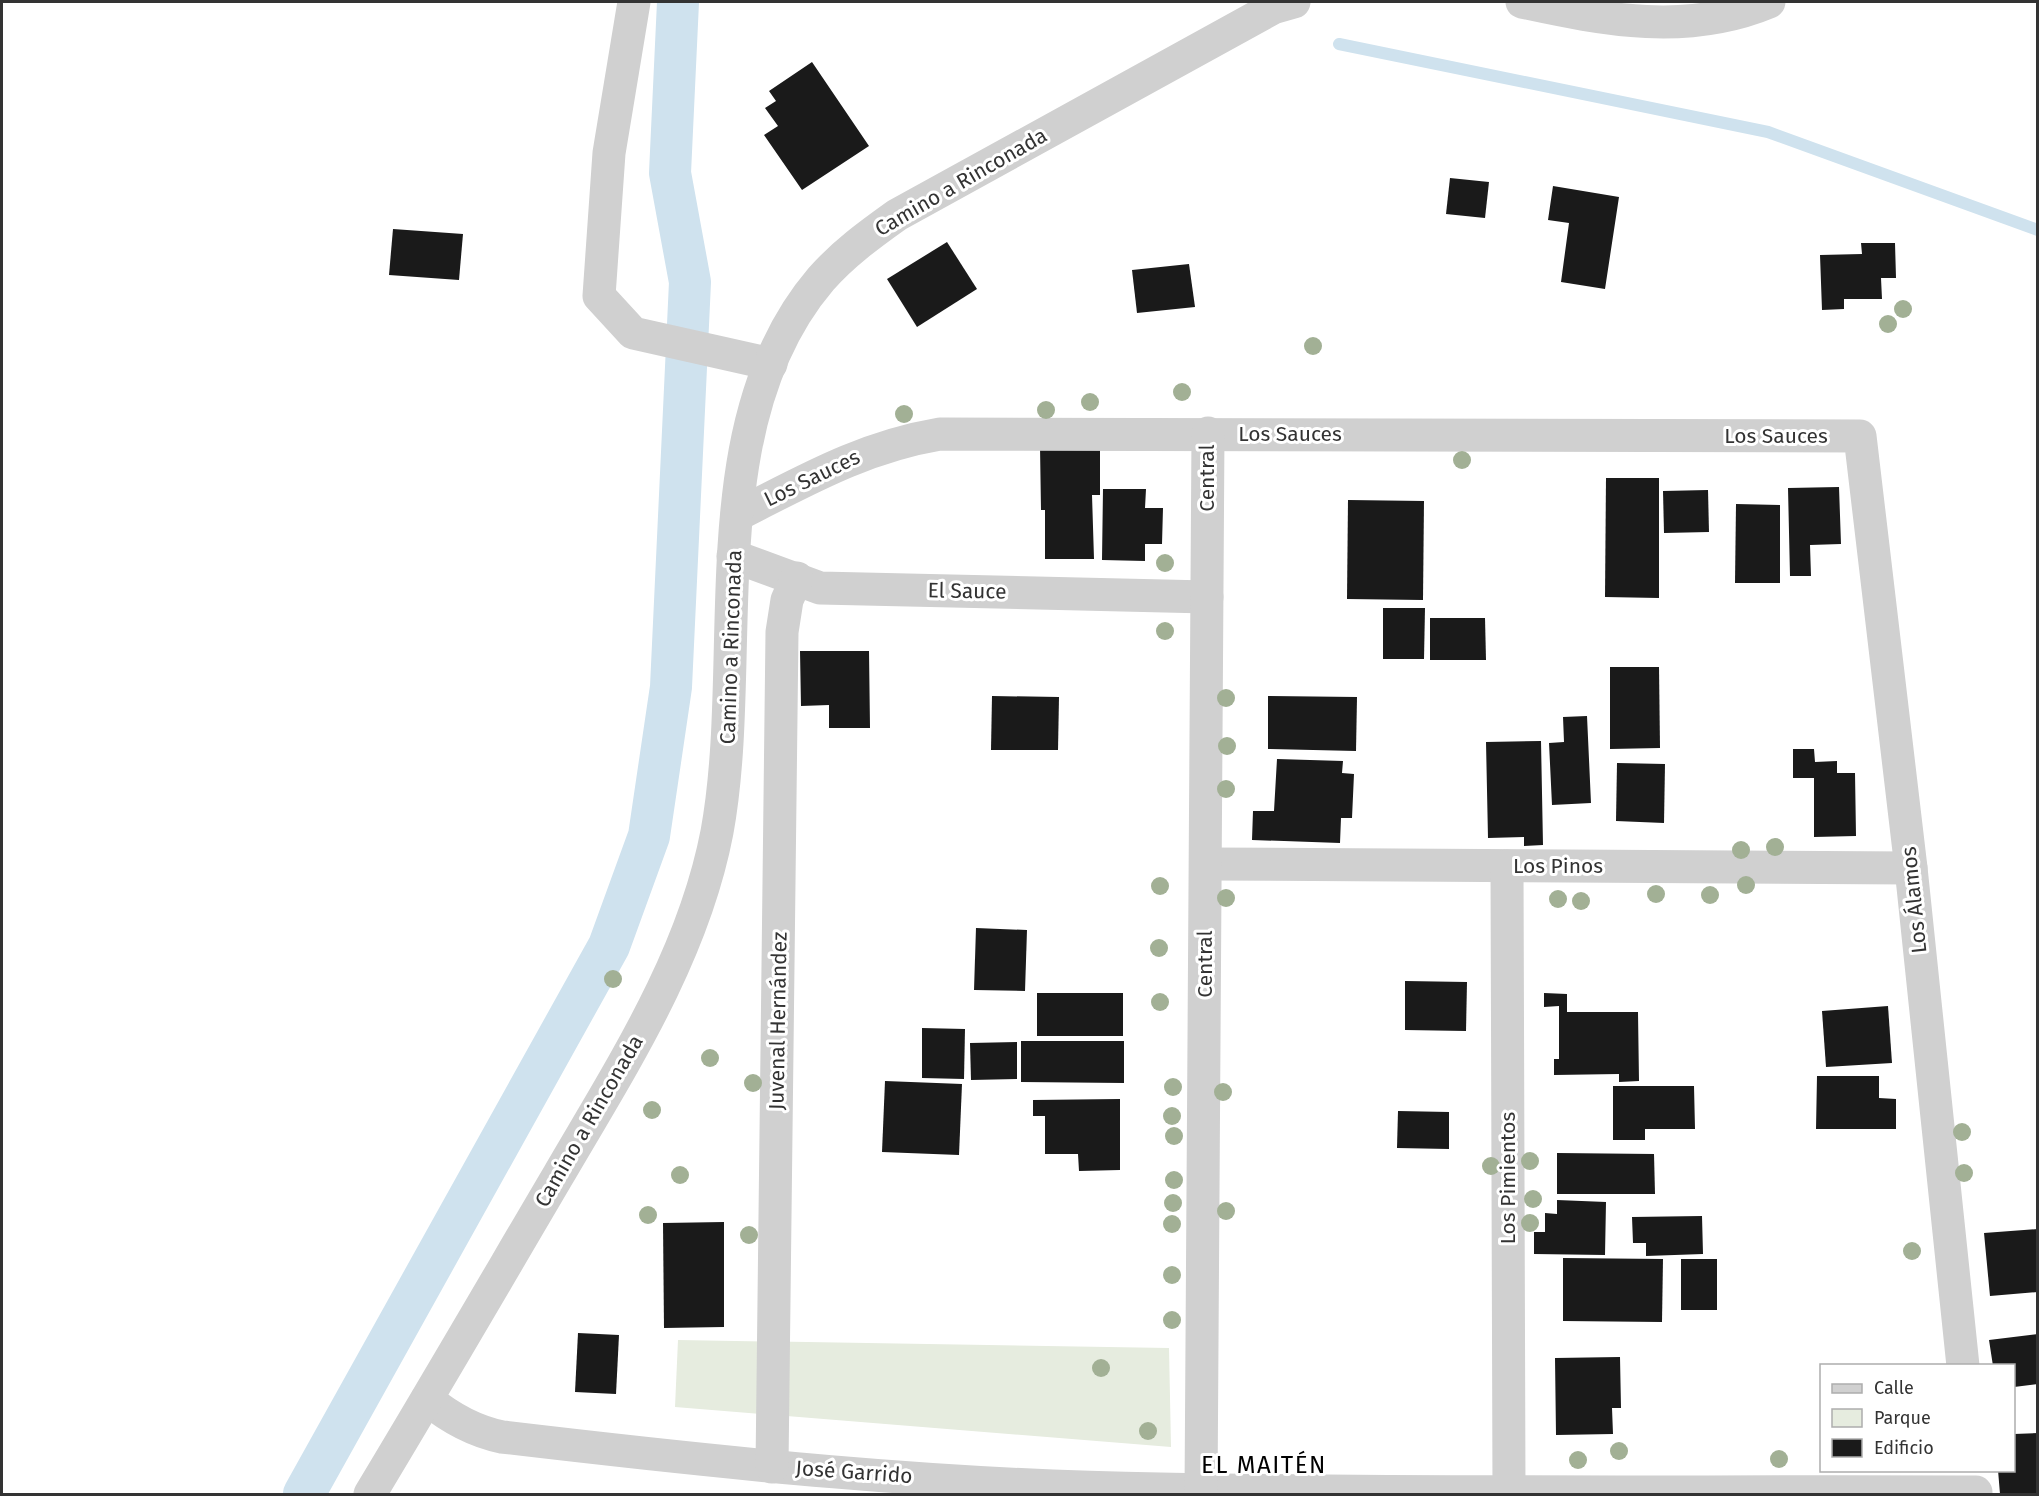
<svg xmlns="http://www.w3.org/2000/svg" width="2039" height="1496" font-family="'Fira Sans',sans-serif">
<style>
.green{fill:#e6ecdf}
.lines{fill:none;stroke-linecap:round;stroke-linejoin:round}
.stream{stroke:#cfe2ee;stroke-width:12}
.canal{stroke:#cfe2ee;stroke-width:42}
.building{fill:#1a1a1a}
.minor{stroke:#d0d0d0;stroke-width:33}
.tree{fill:#a2b095}
.labels{text-anchor:middle;dominant-baseline:central;stroke-width:6;stroke-linejoin:round;paint-order:stroke}
.street-label{font-size:21px;fill:#333;stroke:#fff}
.quarter-label{font-size:24px;letter-spacing:1.5px;fill:#000;stroke:#fff}
</style>
<rect width="100%" height="100%" fill="#fff"/>
<polygon class="green" points="678,1340 1169,1348 1171,1447 675,1407"/>
<g class="lines">
<polyline class="stream" points="1339,44 1768,132 2038,230"/>
<polyline class="canal" points="304,1494 609,946 649,836 671,687 690,282 670,173 678,2"/>
</g>
<g class="building">
<polygon points="812,62 869,146 802,190 764,135 778,126 765,108 776,101 769,91"/>
<polygon points="1450,178 1489,182 1485,218 1446,214"/>
<polygon points="1553,186 1619,197 1605,289 1561,282 1569,223 1548,220"/>
<polygon points="393,229 463,234 459,280 389,275"/>
<polygon points="947,242 977,289 917,327 887,279"/>
<polygon points="1861,243 1895,243 1896,278 1881,278 1882,299 1844,299 1844,309 1822,310 1820,255 1862,254"/>
<polygon points="1189,264 1195,307 1137,313 1132,270"/>
<polygon points="1100,445 1100,495 1092,495 1094,559 1045,559 1045,510 1041,510 1040,446"/>
<polygon points="1606,478 1659,478 1659,598 1605,597"/>
<polygon points="1839,487 1841,544 1810,545 1811,576 1790,576 1788,488"/>
<polygon points="1103,489 1146,489 1145,508 1163,508 1162,544 1145,544 1145,561 1102,560"/>
<polygon points="1708,490 1709,532 1664,533 1663,491"/>
<polygon points="1348,500 1424,501 1423,600 1347,599"/>
<polygon points="1736,504 1780,505 1780,583 1735,583"/>
<polygon points="1383,608 1425,608 1424,659 1383,659"/>
<polygon points="1430,618 1485,618 1486,660 1430,660"/>
<polygon points="800,651 869,651 870,728 829,728 829,705 801,706"/>
<polygon points="1610,667 1659,667 1660,748 1610,749"/>
<polygon points="992,696 1059,697 1058,750 991,750"/>
<polygon points="1268,696 1357,697 1356,751 1268,749"/>
<polygon points="1587,716 1591,803 1552,805 1549,743 1564,742 1563,717"/>
<polygon points="1541,741 1543,845 1524,846 1524,837 1488,838 1486,742"/>
<polygon points="1793,749 1814,749 1815,762 1837,761 1837,773 1855,773 1856,836 1814,837 1814,778 1793,778"/>
<polygon points="1277,759 1343,761 1342,773 1354,774 1352,818 1341,818 1340,843 1252,840 1253,811 1274,811"/>
<polygon points="1617,763 1665,764 1664,823 1616,821"/>
<polygon points="976,928 1027,930 1025,991 974,990"/>
<polygon points="1405,981 1467,982 1466,1031 1405,1030"/>
<rect x="1037" y="993" width="86" height="43"/>
<polygon points="1544,993 1567,994 1567,1012 1638,1012 1639,1081 1619,1082 1619,1074 1554,1075 1554,1059 1559,1059 1559,1006 1544,1007"/>
<polygon points="1888,1006 1892,1063 1826,1067 1822,1011"/>
<polygon points="922,1028 965,1029 964,1079 922,1078"/>
<polygon points="1021,1041 1124,1041 1124,1083 1021,1082"/>
<polygon points="1017,1042 1017,1079 971,1080 970,1043"/>
<polygon points="1817,1076 1879,1076 1879,1098 1896,1099 1896,1129 1816,1129"/>
<polygon points="885,1081 962,1084 959,1155 882,1152"/>
<polygon points="1613,1086 1694,1086 1695,1129 1645,1129 1645,1140 1613,1140"/>
<polygon points="1120,1099 1120,1170 1079,1171 1078,1154 1045,1154 1045,1116 1033,1116 1033,1100"/>
<polygon points="1398,1111 1449,1112 1449,1149 1397,1148"/>
<polygon points="1557,1153 1654,1154 1655,1194 1557,1194"/>
<polygon points="1557,1200 1606,1202 1605,1255 1534,1254 1534,1232 1545,1232 1545,1213 1557,1214"/>
<polygon points="1702,1216 1703,1254 1646,1256 1646,1243 1633,1243 1632,1217"/>
<polygon points="724,1222 724,1327 664,1328 663,1223"/>
<polygon points="2038,1229 2038,1292 1990,1296 1984,1233"/>
<polygon points="1563,1258 1663,1259 1662,1322 1563,1321"/>
<rect x="1681" y="1259" width="36" height="51"/>
<polygon points="578,1333 619,1335 616,1394 575,1392"/>
<polygon points="2038,1334 2038,1384 2014,1387 2014,1366 1993,1366 1989,1340"/>
<polygon points="1620,1357 1621,1408 1612,1408 1613,1434 1556,1435 1555,1358"/>
<polygon points="2038,1433 2038,1494 2000,1494 1998,1470 2014,1470 2014,1434"/>
</g>
<g class="lines">
<g class="minor">
<polyline points="634,2 609,153 599,296 633,333 771,364"/>
<path d="M 1522,2 C 1605,20 1688,36 1769,2"/>
<path d="M 737,515 C 806,480 863,447 940,434 L 1860,436 L 1911,868 L 1963,1366"/>
<polyline points="733,556 820,588 1207,597"/>
<polyline points="1206,864 1911,868"/>
<polyline points="1507,866 1509,1491"/>
<path d="M 427,1399 C 450,1418 473,1431 502,1437 C 721,1463 940,1486 1160,1489 C 1432,1494 1704,1491 1976,1492"/>
<polyline points="772,1467 782,632 787,600 797,578"/>
<path d="M 370,1494 C 434,1388 496,1281 559,1174 C 622,1066 693,957 717,832 C 749,657 696,425 821,279 C 843,254 869,235 897,215 L 1273,8 L 1294,2"/>
<polyline points="1201,1494 1208,433"/>
</g>
</g>
<g class="tree">
<circle cx="1903" cy="309" r="9"/>
<circle cx="1888" cy="324" r="9"/>
<circle cx="1313" cy="346" r="9"/>
<circle cx="1182" cy="392" r="9"/>
<circle cx="1090" cy="402" r="9"/>
<circle cx="1046" cy="410" r="9"/>
<circle cx="904" cy="414" r="9"/>
<circle cx="1462" cy="460" r="9"/>
<circle cx="1165" cy="563" r="9"/>
<circle cx="1165" cy="631" r="9"/>
<circle cx="1226" cy="698" r="9"/>
<circle cx="1227" cy="746" r="9"/>
<circle cx="1226" cy="789" r="9"/>
<circle cx="1775" cy="847" r="9"/>
<circle cx="1741" cy="850" r="9"/>
<circle cx="1746" cy="885" r="9"/>
<circle cx="1160" cy="886" r="9"/>
<circle cx="1656" cy="894" r="9"/>
<circle cx="1710" cy="895" r="9"/>
<circle cx="1226" cy="898" r="9"/>
<circle cx="1558" cy="899" r="9"/>
<circle cx="1581" cy="901" r="9"/>
<circle cx="1159" cy="948" r="9"/>
<circle cx="613" cy="979" r="9"/>
<circle cx="1160" cy="1002" r="9"/>
<circle cx="710" cy="1058" r="9"/>
<circle cx="753" cy="1083" r="9"/>
<circle cx="1173" cy="1087" r="9"/>
<circle cx="1223" cy="1092" r="9"/>
<circle cx="652" cy="1110" r="9"/>
<circle cx="1172" cy="1116" r="9"/>
<circle cx="1962" cy="1132" r="9"/>
<circle cx="1174" cy="1136" r="9"/>
<circle cx="1530" cy="1161" r="9"/>
<circle cx="1491" cy="1166" r="9"/>
<circle cx="1964" cy="1173" r="9"/>
<circle cx="680" cy="1175" r="9"/>
<circle cx="1174" cy="1180" r="9"/>
<circle cx="1533" cy="1199" r="9"/>
<circle cx="1173" cy="1203" r="9"/>
<circle cx="1226" cy="1211" r="9"/>
<circle cx="648" cy="1215" r="9"/>
<circle cx="1530" cy="1223" r="9"/>
<circle cx="1172" cy="1224" r="9"/>
<circle cx="749" cy="1235" r="9"/>
<circle cx="1912" cy="1251" r="9"/>
<circle cx="1172" cy="1275" r="9"/>
<circle cx="1172" cy="1320" r="9"/>
<circle cx="1101" cy="1368" r="9"/>
<circle cx="1148" cy="1431" r="9"/>
<circle cx="1619" cy="1451" r="9"/>
<circle cx="1779" cy="1459" r="9"/>
<circle cx="1578" cy="1460" r="9"/>
</g>
<g class="labels">
<g class="street-label">
<text transform="translate(961 182) rotate(-30)">Camino a Rinconada</text>
<text x="1290" y="434">Los Sauces</text>
<text x="1776" y="436">Los Sauces</text>
<text transform="translate(812 478) rotate(-26)">Los Sauces</text>
<text transform="translate(1207 478) rotate(-90)">Central</text>
<text transform="translate(967 591) rotate(1)">El Sauce</text>
<text transform="translate(731 647) rotate(-88)">Camino a Rinconada</text>
<text x="1558" y="866">Los Pinos</text>
<text transform="translate(1914 900) rotate(-96)">Los Álamos</text>
<text transform="translate(1205 964) rotate(-90)">Central</text>
<text transform="translate(778 1021) rotate(-89)">Juvenal Hernández</text>
<text transform="translate(589 1121) rotate(-60)">Camino a Rinconada</text>
<text transform="translate(1508 1178) rotate(-90)">Los Pimientos</text>
<text transform="translate(854 1472) rotate(4)">José Garrido</text>
</g>
<g class="quarter-label">
<text x="1264" y="1465">EL MAITÉN</text>
</g>
</g>
<rect width="2039" height="1496" fill="none" stroke="#333333" stroke-width="6"/>
<rect x="1820" y="1364" width="195" height="108" fill="#ffffff" stroke="#adadad" stroke-width="1.5"/>
<rect x="1832" y="1384" width="30" height="9" fill="#d0d0d0" stroke="#adadad" stroke-width="1.5"/>
<text x="1874" y="1394" font-size="18" fill="#333333">Calle</text>
<rect x="1832" y="1409" width="30" height="18" fill="#e6ecdf" stroke="#adadad" stroke-width="1.5"/>
<text x="1874" y="1424" font-size="18" fill="#333333">Parque</text>
<rect x="1832" y="1439" width="30" height="18" fill="#1a1a1a" stroke="#adadad" stroke-width="1.5"/>
<text x="1874" y="1454" font-size="18" fill="#333333">Edificio</text>
</svg>
